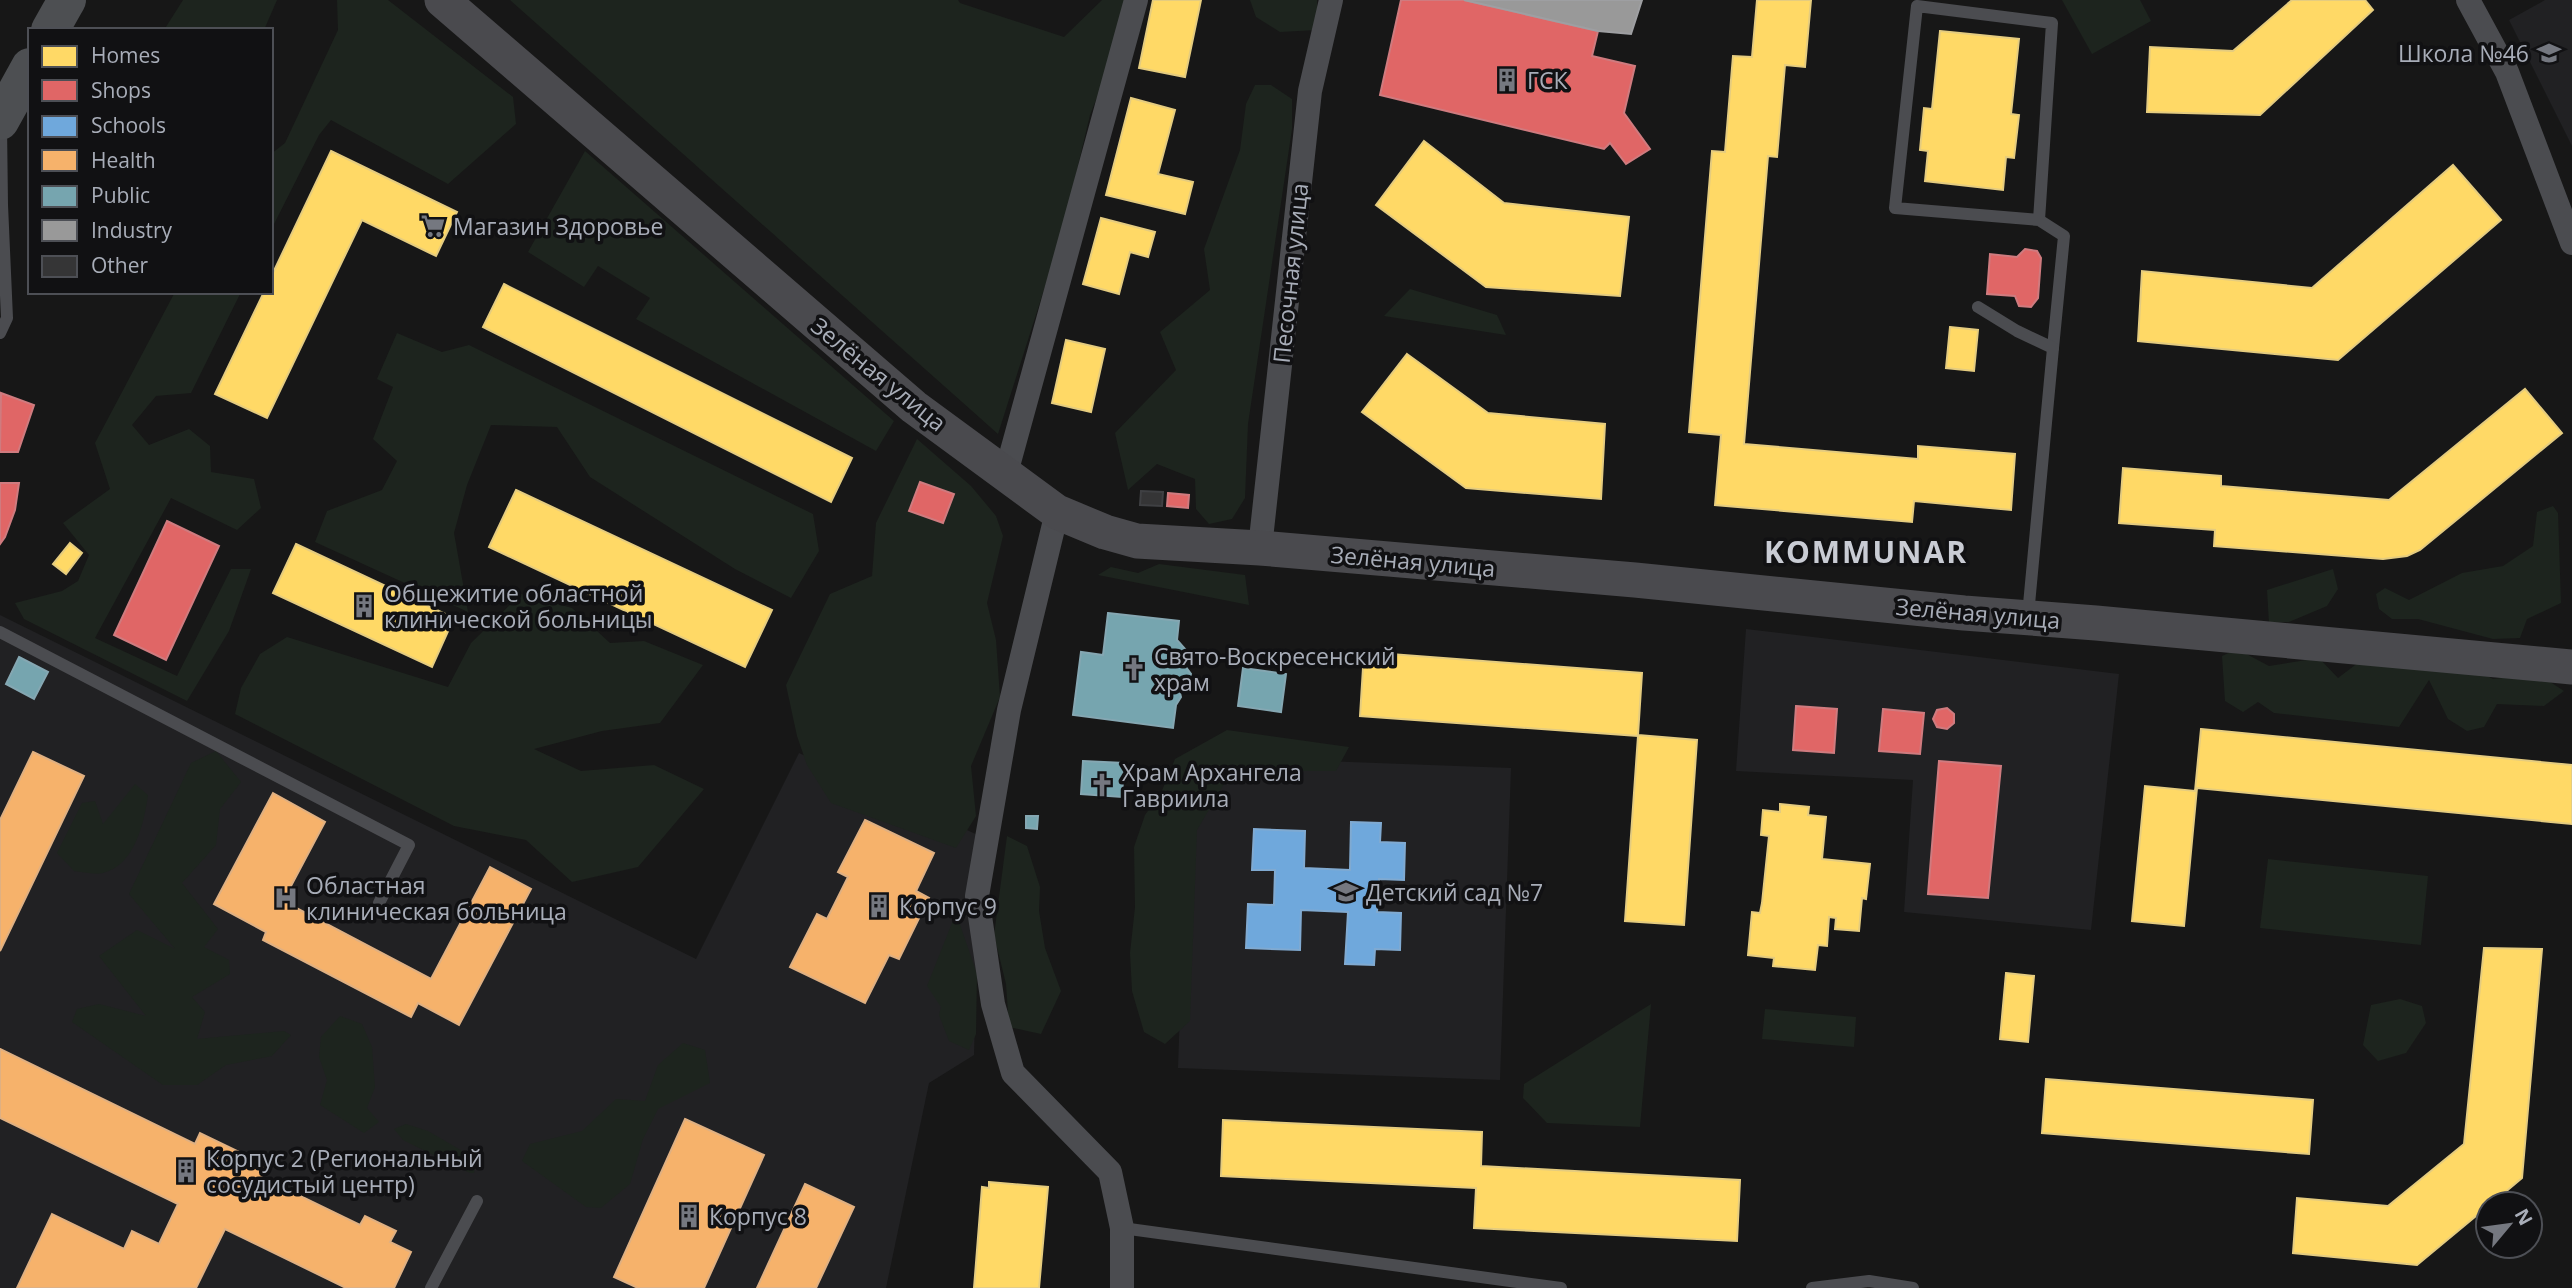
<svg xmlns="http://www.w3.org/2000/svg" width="2572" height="1288" font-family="'Open Sans',sans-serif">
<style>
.built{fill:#212123}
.green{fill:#1d241e}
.homes{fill:#ffd966;stroke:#e5cc7f;stroke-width:2}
.shops{fill:#e06666;stroke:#cf7b7f;stroke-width:2}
.schools{fill:#6fa8dc;stroke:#80aad1;stroke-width:2}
.health{fill:#f6b26b;stroke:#dfb082;stroke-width:2}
.public{fill:#76a5af;stroke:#85a7b2;stroke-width:2}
.industry{fill:#999;stroke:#9e9fa2;stroke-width:2}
.building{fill:#353536;stroke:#3f4043;stroke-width:2}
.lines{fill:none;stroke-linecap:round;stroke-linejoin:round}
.lane{stroke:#4b4c50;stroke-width:12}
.street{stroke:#4b4c50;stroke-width:24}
.secondary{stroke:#4a4a4e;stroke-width:35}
.primary{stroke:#4d4f52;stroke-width:38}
.labels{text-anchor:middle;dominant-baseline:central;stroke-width:7;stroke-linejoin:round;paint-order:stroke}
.poi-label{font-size:23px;fill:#a8adb8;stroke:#111113;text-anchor:start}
.street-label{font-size:23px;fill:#a8adb8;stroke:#111113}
.district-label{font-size:30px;font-weight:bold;letter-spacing:2px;fill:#c9ccd4;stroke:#111113}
</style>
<rect width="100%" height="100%" fill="#171717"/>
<g class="built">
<polygon points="2545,0 2572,0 2572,146 2509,20"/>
<polygon points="0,615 696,959 799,753 980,836 974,1055 929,1083 886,1288 0,1288"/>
<polygon points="1746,629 2119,674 2091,930 1904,912 1913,780 1736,771"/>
<polygon points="1189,756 1511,768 1500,1080 1178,1068"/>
</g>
<g class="green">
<polygon points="183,0 277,0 264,30 164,30"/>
<polygon points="337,0 388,0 513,97 516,124 448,184 331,120 319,135 271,230 271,154 285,143 338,30"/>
<polygon points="510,0 958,0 960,3 1064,37 1102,0 1125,0 1117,46 1090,115 1062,233 998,434"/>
<polygon points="1250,0 1317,0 1317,30 1280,32 1256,17"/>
<polygon points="2062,0 2140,0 2151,21 2092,54"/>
<polygon points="1255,85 1271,85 1292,99 1292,129 1248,424 1245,498 1232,519 1209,524 1196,509 1195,479 1157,464 1128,490 1115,433 1176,370 1160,332 1210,290 1204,249 1240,150 1246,104"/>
<polygon points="585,151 894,421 876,451 636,319 650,298 598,266 584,287 528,252"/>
<polygon points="1410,289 1497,315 1506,335 1384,316"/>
<polygon points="175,292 241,292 191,393 156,396 132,425 149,445 189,429 210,446 211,472 254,479 261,508 237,530 171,498 95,638 177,676 231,569 251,569 229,631 187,701 24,619 15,603 62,591 78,581 89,555 63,523 110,489 95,443"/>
<polygon points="397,333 442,352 469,345 813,514 819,551 791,598 735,569 590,477 557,427 491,425 467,485 454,533 468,612 315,542 327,511 382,490 397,461 373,439 393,387 377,379"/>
<polygon points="917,439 971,486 996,516 1003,536 987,603 996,640 1000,697 971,766 976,816 956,848 831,803 807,765 797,736 786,685 830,594 872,576 876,523"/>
<polygon points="2553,506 2558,513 2561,603 2527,619 2520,638 2493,639 2418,619 2392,619 2379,609 2376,594 2385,588 2409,600 2462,573 2503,566 2533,546 2537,512"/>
<polygon points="1159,564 1245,575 1249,605 1098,575 1111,567 1138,573"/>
<polygon points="2333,569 2338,589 2327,606 2289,622 2269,623 2267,590"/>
<polygon points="521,594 572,608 610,643 644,641 703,665 660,723 602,731 534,749 581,771 654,765 704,789 638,867 572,882 526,840 454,826 235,714 241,688 260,654 287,637 448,687 471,643"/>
<polygon points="2237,649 2269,666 2319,658 2338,678 2371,653 2471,667 2493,679 2538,674 2564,691 2544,706 2497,704 2484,727 2467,731 2448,719 2429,680 2399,727 2274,713 2258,702 2243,712 2225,701 2222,656"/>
<polygon points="1227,730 1349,747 1336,771 1260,771 1224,784 1197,830 1190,1021 1165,1044 1144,1032 1132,991 1130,953 1135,907 1134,847 1145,815 1161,793 1175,759"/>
<polygon points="216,751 241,782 220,809 216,845 182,883 218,929 204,947 229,960 230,974 192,997 205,1012 197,1039 284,1031 291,1035 272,1056 226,1065 197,1085 163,1085 72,1022 77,1009 99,1004 146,1016 99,956 137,930 175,949 129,894 191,763"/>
<path d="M 135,784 L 148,795 C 144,823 135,865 103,873 C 95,875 83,872 74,871 L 57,853 L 82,803 L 95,801 L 103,824 Z"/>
<polygon points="1007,836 1027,846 1040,887 1039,911 1045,948 1061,991 1041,1034 1009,1027 1006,984 994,935"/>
<polygon points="2268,859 2428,876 2421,945 2260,928"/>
<polygon points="956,913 977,974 976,1034 969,1050 949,1041 939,1015 941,1007 927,986"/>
<polygon points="2400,999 2422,1006 2426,1023 2406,1053 2378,1061 2363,1045 2371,1005"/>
<polygon points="1651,1004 1640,1127 1547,1123 1523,1098 1524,1084"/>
<polygon points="1765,1009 1856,1017 1854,1047 1762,1039"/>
<polygon points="340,1016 362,1024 372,1047 375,1087 367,1108 379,1122 364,1133 320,1105 327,1080 319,1057 321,1037"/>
<polygon points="683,1043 705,1050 710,1083 658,1109 643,1139 630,1184 601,1208 586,1207 522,1161 530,1144 582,1131 616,1099 645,1101 658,1065"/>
<polygon points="406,1124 428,1131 476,1159 474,1173 470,1173 403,1140 394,1129"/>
</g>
<g class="homes">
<polygon points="1153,0 1201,0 1185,77 1139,68"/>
<polygon points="1757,0 1811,0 1805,67 1785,65 1777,157 1768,156 1744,444 1918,459 1918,446 2015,454 2011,510 1914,501 1912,522 1715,505 1721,435 1689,432 1712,151 1725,152 1733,56 1752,57"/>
<polygon points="2292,0 2365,0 2373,10 2260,115 2147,112 2150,47 2233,51"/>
<polygon points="1940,31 2019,39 2011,114 2019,115 2014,158 2006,157 2003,190 1925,181 1928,151 1920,150 1924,108 1932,109"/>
<polygon points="1131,98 1175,110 1158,174 1193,182 1185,214 1106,195"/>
<polygon points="1424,141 1504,203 1629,217 1620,296 1486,287 1376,205"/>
<polygon points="331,151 457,212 436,256 362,220 267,418 215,394 264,292 271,292 271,277"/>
<polygon points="2453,165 2501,220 2338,360 2138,341 2142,271 2312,288"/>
<polygon points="1101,218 1155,232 1148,257 1130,252 1119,294 1083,284"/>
<polygon points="504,284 852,458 831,502 483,327"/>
<polygon points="1950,327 1978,330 1974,371 1946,368"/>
<polygon points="1066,340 1105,349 1091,412 1052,403"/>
<polygon points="1407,354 1488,413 1605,424 1601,499 1466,488 1362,412"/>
<polygon points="2525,389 2562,433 2420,550 2407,556 2383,559 2214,546 2215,530 2119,523 2123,468 2221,476 2221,486 2389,500"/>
<polygon points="516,490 772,610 745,667 489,547"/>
<polygon points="70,543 82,553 66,574 53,564"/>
<polygon points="296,544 454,618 432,667 273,593"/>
<polygon points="1364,652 1642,673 1638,735 1697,740 1684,925 1625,921 1638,736 1360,716"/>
<polygon points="2201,729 2572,765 2572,824 2197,788 2184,926 2132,921 2145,786 2195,791"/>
<polygon points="1780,804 1809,807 1808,815 1826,817 1822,859 1870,864 1866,899 1862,898 1859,931 1835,929 1836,918 1829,917 1827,946 1818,945 1815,970 1773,966 1774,958 1748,955 1752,912 1760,913 1762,903 1769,836 1761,835 1763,810 1780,812"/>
<polygon points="2484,948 2542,949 2522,1178 2491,1204 2488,1204 2488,1206 2417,1265 2293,1253 2297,1198 2388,1206 2464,1144"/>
<polygon points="2006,973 2034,976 2028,1042 2000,1039"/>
<polygon points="2046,1079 2313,1100 2309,1154 2042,1133"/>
<polygon points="1223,1120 1482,1132 1481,1166 1740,1180 1737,1241 1474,1228 1476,1188 1221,1176"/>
<polygon points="989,1182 1048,1187 1039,1288 974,1288 982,1187 989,1188"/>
</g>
<g class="shops">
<polygon points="1401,0 1464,0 1598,31 1592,56 1635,66 1624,113 1650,149 1626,164 1610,143 1604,149 1380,95"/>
<polygon points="2025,249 2037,251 2041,258 2038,298 2031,307 2019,306 2015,296 1987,294 1990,254 2017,257"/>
<polygon points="1,393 34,405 18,452 0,452"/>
<polygon points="920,482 954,494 943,523 909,511"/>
<polygon points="0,483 19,483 15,510 5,537 0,544"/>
<polygon points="1168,493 1189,495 1188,508 1167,506"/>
<polygon points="167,521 219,546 166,660 114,635"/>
<polygon points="1796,706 1837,709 1834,753 1793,750"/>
<polygon points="1947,708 1954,714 1954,723 1947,729 1937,727 1933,719 1937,710"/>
<polygon points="1883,709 1924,713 1920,754 1879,751"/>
<polygon points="1939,761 2001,766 1988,898 1928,894"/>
</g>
<polygon class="schools" points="1351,822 1381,823 1380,842 1405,843 1404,880 1379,879 1377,912 1401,913 1400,950 1375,949 1374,965 1345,964 1348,912 1301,910 1300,950 1246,948 1248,904 1274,905 1275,870 1252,870 1254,829 1305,831 1304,868 1350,870"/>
<g class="health">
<polygon points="33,752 84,776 0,951 0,820"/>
<polygon points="273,793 325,822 283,901 431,979 490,867 531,889 459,1025 418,1003 411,1017 263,940 266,932 214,904"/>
<polygon points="865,820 934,853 916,891 929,898 899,959 889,955 865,1003 790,967 817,914 827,919 848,877 838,872"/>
<polygon points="0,1049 195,1144 200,1133 266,1165 261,1177 360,1225 365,1216 396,1231 390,1242 411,1252 394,1288 346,1288 225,1229 196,1288 17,1288 52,1214 124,1249 132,1231 159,1244 178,1204 0,1118"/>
<polygon points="685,1119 764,1155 704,1288 638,1288 614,1277"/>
<polygon points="805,1184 854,1207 816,1288 757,1288"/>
</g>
<g class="public">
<polygon points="1108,613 1179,621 1177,640 1186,650 1183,663 1191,674 1187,685 1179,689 1181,697 1176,705 1173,728 1073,715 1081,652 1103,655"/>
<polygon points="19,657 48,672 34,699 6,684"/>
<polygon points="1243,668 1286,674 1281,712 1238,706"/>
<polygon points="1083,761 1124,763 1122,797 1081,794"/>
<polygon points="1026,816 1038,816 1037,829 1026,828"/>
</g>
<polygon class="industry" points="1464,0 1642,0 1631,34 1598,31"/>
<polygon class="building" points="1141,491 1163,492 1162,506 1140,505"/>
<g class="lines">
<g class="lane">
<polyline points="2039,220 1895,208 1917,6 2052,23 2039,220 2064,236 2053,348"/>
<polyline points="1978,307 2017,331 2053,348 2028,615"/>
<polyline points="0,333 7,318 2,205 1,125"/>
<polyline points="0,632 409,845 379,903"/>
<polyline points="1122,1228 1561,1288"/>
<polyline points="431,1288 477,1201"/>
<polyline points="1812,1288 1869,1281 1913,1288"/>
</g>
<g class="street">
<polyline points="2468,0 2507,72 2572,243"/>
<polyline points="1006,473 1136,0"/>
<polyline points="1057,512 1009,710 977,896 993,1004 1013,1073 1110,1172 1122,1228 1122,1288"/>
<polyline points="1260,548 1310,91 1331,0"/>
</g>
<polyline class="secondary" points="442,0 914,407 1057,512 1105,532 1137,541 1260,548 1635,580 1964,613 2096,623 2572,667"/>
<g class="primary">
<polyline points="50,30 67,0"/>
<polyline points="0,121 30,67"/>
</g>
</g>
<defs>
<g id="school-bare" transform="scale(1.89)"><path d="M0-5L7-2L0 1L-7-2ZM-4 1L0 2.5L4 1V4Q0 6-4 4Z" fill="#757880" stroke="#111113" stroke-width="2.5" paint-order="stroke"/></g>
<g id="building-bare" transform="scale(1.89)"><path d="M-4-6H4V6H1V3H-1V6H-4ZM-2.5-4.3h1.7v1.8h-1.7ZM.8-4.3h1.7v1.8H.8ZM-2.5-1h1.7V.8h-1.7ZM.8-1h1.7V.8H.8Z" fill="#757880" stroke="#111113" stroke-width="2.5" paint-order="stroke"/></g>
<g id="supermarket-bare" transform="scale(1.89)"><path d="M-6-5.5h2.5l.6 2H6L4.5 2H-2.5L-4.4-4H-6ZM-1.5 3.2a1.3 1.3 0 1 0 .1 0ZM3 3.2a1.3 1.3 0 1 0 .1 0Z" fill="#757880" stroke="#111113" stroke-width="2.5" paint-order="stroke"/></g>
<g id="church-bare" transform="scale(1.89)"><path d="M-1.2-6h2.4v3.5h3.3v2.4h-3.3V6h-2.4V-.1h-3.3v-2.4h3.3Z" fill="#757880" stroke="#111113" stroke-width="2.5" paint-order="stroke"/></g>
<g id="hospital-bare" transform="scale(1.89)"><path d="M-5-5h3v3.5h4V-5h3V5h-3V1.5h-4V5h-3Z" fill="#757880" stroke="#111113" stroke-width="2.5" paint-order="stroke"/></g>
</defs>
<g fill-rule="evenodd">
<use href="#school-bare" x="2549" y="53"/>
<use href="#building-bare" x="1507" y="80"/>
<use href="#supermarket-bare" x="433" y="226"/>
<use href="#building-bare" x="364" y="606"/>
<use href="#church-bare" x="1134" y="669"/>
<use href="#church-bare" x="1102" y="785"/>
<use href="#school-bare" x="1346" y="892"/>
<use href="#hospital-bare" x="286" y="898"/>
<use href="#building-bare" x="879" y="906"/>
<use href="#building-bare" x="186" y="1171"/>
<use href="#building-bare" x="689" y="1216"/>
</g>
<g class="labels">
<g class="poi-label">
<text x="2529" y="53" text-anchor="end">Школа №46</text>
<text x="1527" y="80">ГСК</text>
<text x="453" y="226">Магазин Здоровье</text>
<text x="384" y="593">Общежитие областной<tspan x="384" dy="26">клинической больницы</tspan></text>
<text x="1154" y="656">Свято-Воскресенский<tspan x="1154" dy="26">храм</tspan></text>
<text x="1122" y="772">Храм Архангела<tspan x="1122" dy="26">Гавриила</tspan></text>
<text x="306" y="885">Областная<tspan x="306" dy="26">клиническая больница</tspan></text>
<text x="1366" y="892">Детский сад №7</text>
<text x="899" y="906">Корпус 9</text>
<text x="206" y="1158">Корпус 2 (Региональный<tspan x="206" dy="26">сосудистый центр)</tspan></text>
<text x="709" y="1216">Корпус 8</text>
</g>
<g class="street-label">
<text transform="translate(1290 273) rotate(-84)">Песочная улица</text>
<text transform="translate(879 374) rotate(39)">Зелёная улица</text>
<text transform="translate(1413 561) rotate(5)">Зелёная улица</text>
<text transform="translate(1978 613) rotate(5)">Зелёная улица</text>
</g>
<g class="district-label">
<text x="1866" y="551">KOMMUNAR</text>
</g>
</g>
<rect x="28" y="28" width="245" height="266" fill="#111113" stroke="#4d4f55" stroke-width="2"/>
<rect x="42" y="46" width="35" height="21" fill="#ffd966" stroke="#4d4f55" stroke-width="2"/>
<text x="91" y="63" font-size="21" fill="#a8adb8">Homes</text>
<rect x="42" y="80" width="35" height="21" fill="#e06666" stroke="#4d4f55" stroke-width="2"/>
<text x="91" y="98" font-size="21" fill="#a8adb8">Shops</text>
<rect x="42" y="116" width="35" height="21" fill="#6fa8dc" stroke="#4d4f55" stroke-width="2"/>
<text x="91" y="133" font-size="21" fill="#a8adb8">Schools</text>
<rect x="42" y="150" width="35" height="21" fill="#f6b26b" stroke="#4d4f55" stroke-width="2"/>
<text x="91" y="168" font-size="21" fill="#a8adb8">Health</text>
<rect x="42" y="186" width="35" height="21" fill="#76a5af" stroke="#4d4f55" stroke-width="2"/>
<text x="91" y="203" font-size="21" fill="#a8adb8">Public</text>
<rect x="42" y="220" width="35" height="21" fill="#999999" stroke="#4d4f55" stroke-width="2"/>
<text x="91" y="238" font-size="21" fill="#a8adb8">Industry</text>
<rect x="42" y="256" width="35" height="21" fill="#353536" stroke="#4d4f55" stroke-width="2"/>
<text x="91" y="273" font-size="21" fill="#a8adb8">Other</text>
<g transform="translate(2509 1225) rotate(61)"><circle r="33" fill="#111113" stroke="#4d4f55" stroke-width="2"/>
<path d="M0-5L12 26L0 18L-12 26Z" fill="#757880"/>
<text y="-10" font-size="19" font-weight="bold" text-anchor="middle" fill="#a8adb8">N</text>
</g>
</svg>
